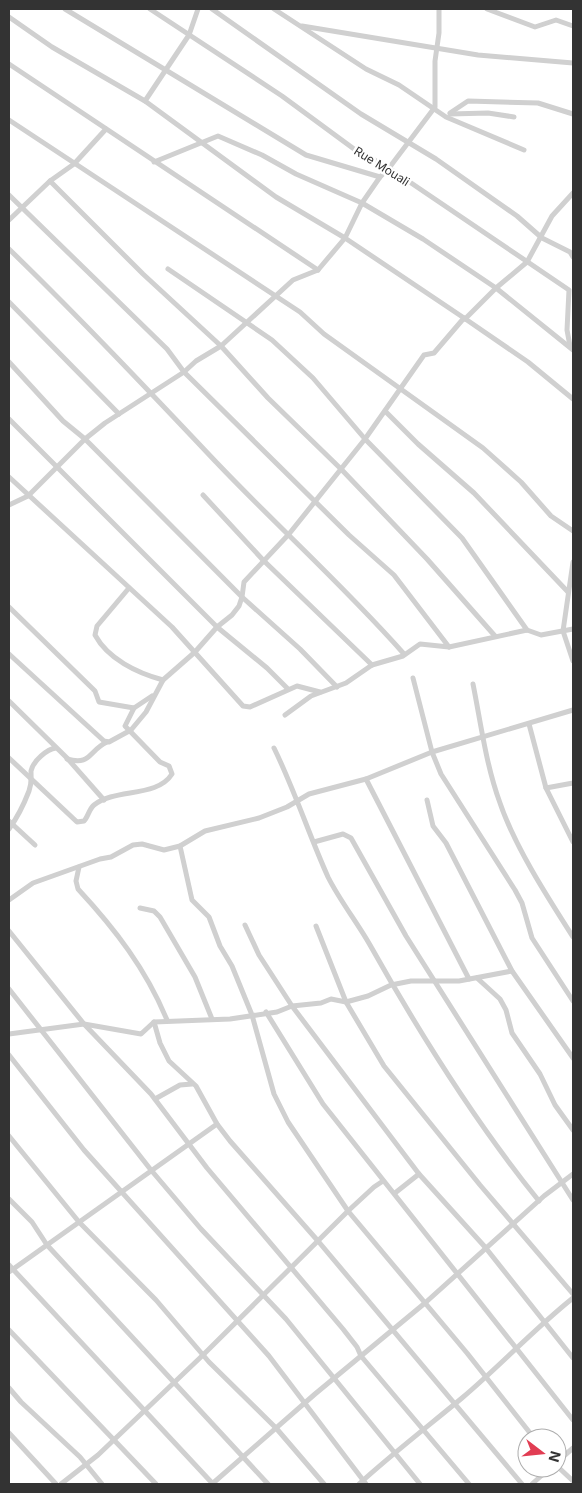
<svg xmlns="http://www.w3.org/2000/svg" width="582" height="1493" font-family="Inter,sans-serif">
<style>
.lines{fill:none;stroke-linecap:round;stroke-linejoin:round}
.minor{stroke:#d0d0d0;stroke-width:5}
.labels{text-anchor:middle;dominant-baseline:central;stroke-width:5;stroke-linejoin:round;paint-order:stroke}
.street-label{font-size:12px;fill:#333;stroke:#fff}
</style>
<rect width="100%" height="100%" fill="#fff"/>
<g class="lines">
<g class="minor">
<polyline points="65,9 306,155 380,177"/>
<polyline points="150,9 282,96 354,149 389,168 569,290 567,330 570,346"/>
<polyline points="212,9 361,114 436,159 517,216 542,238 570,252 573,257"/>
<polyline points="274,9 366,69 399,85 446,117 524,150"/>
<polyline points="487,9 535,27 556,20 573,26"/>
<polyline points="9,17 52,47 145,101 276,197 345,238 464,318 528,362 573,399"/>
<polyline points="302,26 478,55 573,63"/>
<polyline points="9,64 318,270"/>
<polyline points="145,101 189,35 198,9"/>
<polyline points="450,113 468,101 538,103 573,114"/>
<polyline points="450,114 488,113 514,117"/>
<polyline points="9,120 300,312 324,334 483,448 521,482 551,516 573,531"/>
<polyline points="154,162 218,136 262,155 296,174 362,203 423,239 496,288 573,350"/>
<polyline points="50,181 143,274 221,346 268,398 341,469 427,559 495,636"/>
<polyline points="9,195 167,349 184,372 349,535 394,575 449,647"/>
<polyline points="9,220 50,181 74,164 106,129"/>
<path d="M 9,249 C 80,318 148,390 217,463 C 278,527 345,587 404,654"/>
<polyline points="168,269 272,340 313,378 365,439 462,538 527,630"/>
<polyline points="9,302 119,414"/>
<polyline points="465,319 496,288 527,262 552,216 573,193"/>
<polyline points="9,362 63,421 85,439 242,597 239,606 232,615 217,627 195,652 163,680 146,712 131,730 109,742 104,741 9,654"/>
<polyline points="385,411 418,444 474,493 568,592"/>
<polyline points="9,419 217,627 267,668 288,689"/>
<polyline points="9,477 172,627 243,706 250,707 297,686 320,692"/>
<polyline points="203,495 263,560 372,665"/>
<polyline points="9,505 28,496 85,439 105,423 184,372 196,361 221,346 293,280 318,270 345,238 362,203 380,177 389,168 435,107 435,61 439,33 439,9"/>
<polyline points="573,562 563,631 573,661"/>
<path d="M 129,588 L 97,626 L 95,635 C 108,659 137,673 163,680"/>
<polyline points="9,607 95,691 99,702 134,708"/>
<polyline points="413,678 432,752 441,774 515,890 522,903 532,938 573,1001"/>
<path d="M 473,684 C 481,724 486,765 500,803 C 515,847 548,898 573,937"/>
<polyline points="337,687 300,649 242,597 244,582 289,534 365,439 424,355 434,353 464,318"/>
<polyline points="9,701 67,758 104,800"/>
<polyline points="285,715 311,696 346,683 372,665 403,656 420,644 449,647 527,630 541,635 573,629"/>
<polyline points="529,724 546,788 573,842"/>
<path d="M 274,748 C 295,791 309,835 328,877 C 340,901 357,922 370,945 C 420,1034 475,1122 539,1201"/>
<path d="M 9,758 L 77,822 L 84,821 C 88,817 89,809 94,805 C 115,788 157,798 172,774 L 169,766 L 160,762 L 125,726 L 134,708 L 152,696"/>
<path d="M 67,759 C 91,766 88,751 107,742"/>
<polyline points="366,779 469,979"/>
<polyline points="546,788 573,783"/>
<polyline points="427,800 433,826 446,843 512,971 573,1058"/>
<polyline points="9,821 35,845"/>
<path d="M 9,829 C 17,818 24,804 29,791 C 32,783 31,779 31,771 C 33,761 47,749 56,748"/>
<polyline points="314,842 343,834 351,838 406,936 573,1200"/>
<polyline points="180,846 192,900 209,917 220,946 232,966 252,1015 274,1094 288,1122 348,1211 467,1353 534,1438"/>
<path d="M 79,867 L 76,881 L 78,889 C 115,929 146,969 167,1020"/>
<polyline points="9,900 33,883 100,859 111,857 133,845 142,844 164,850 180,846 205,831 259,818 287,807 309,794 366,779 432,752 573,710"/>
<polyline points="140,908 154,911 160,917 195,977 212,1019"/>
<polyline points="245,925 259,955 292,1006 419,1174 485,1247 573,1358"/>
<polyline points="316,926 346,1002 384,1066 480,1185 573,1294"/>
<polyline points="9,931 84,1024 151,1094 207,1168 343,1329 357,1347 361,1356 469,1484"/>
<polyline points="477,978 500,999 506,1010 512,1033 540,1074 555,1105 573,1130"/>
<polyline points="9,989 151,1170 201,1229 286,1319 420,1484"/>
<polyline points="266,1012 323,1104 573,1420"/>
<polyline points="154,1022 160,1043 169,1061 196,1086 217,1124 230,1141 318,1241 522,1484"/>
<polyline points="9,1034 84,1024 141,1034 154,1022 230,1019 277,1012 292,1006 321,1003 331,999 346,1002 368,996 391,985 411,981 459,981 512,971"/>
<polyline points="9,1055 84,1150 269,1356 366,1484"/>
<polyline points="155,1099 180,1085 192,1084"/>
<polyline points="9,1136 79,1222 156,1300 209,1362 276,1428 324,1484"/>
<polyline points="395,1193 419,1174"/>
<polyline points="9,1199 32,1222 47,1245 268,1484"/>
<polyline points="9,1265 213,1484"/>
<polyline points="9,1272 217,1124"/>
<polyline points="9,1330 156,1484"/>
<polyline points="9,1388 21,1402 80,1457 102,1484"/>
<polyline points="9,1433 56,1484"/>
<polyline points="557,1462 573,1448"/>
<polyline points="557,1466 573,1481"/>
<polyline points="61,1484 98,1455 203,1355 348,1211 374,1187 383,1181"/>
<polyline points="212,1484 315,1394 425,1303 544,1196 573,1174"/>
<path d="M 359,1484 C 392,1454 427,1427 462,1398 C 500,1366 534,1329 573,1298"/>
<polyline points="532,1484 550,1468"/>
</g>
</g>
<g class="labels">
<g class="street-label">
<text transform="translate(382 166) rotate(32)">Rue Mouali</text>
</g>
</g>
<rect width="582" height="1493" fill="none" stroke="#333333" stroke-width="20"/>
<g transform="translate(542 1453) rotate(106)"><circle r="24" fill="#ffffff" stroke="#adadad"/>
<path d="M0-4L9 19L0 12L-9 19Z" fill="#e13d53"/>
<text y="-8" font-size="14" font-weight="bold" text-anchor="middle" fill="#333333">N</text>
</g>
</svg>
